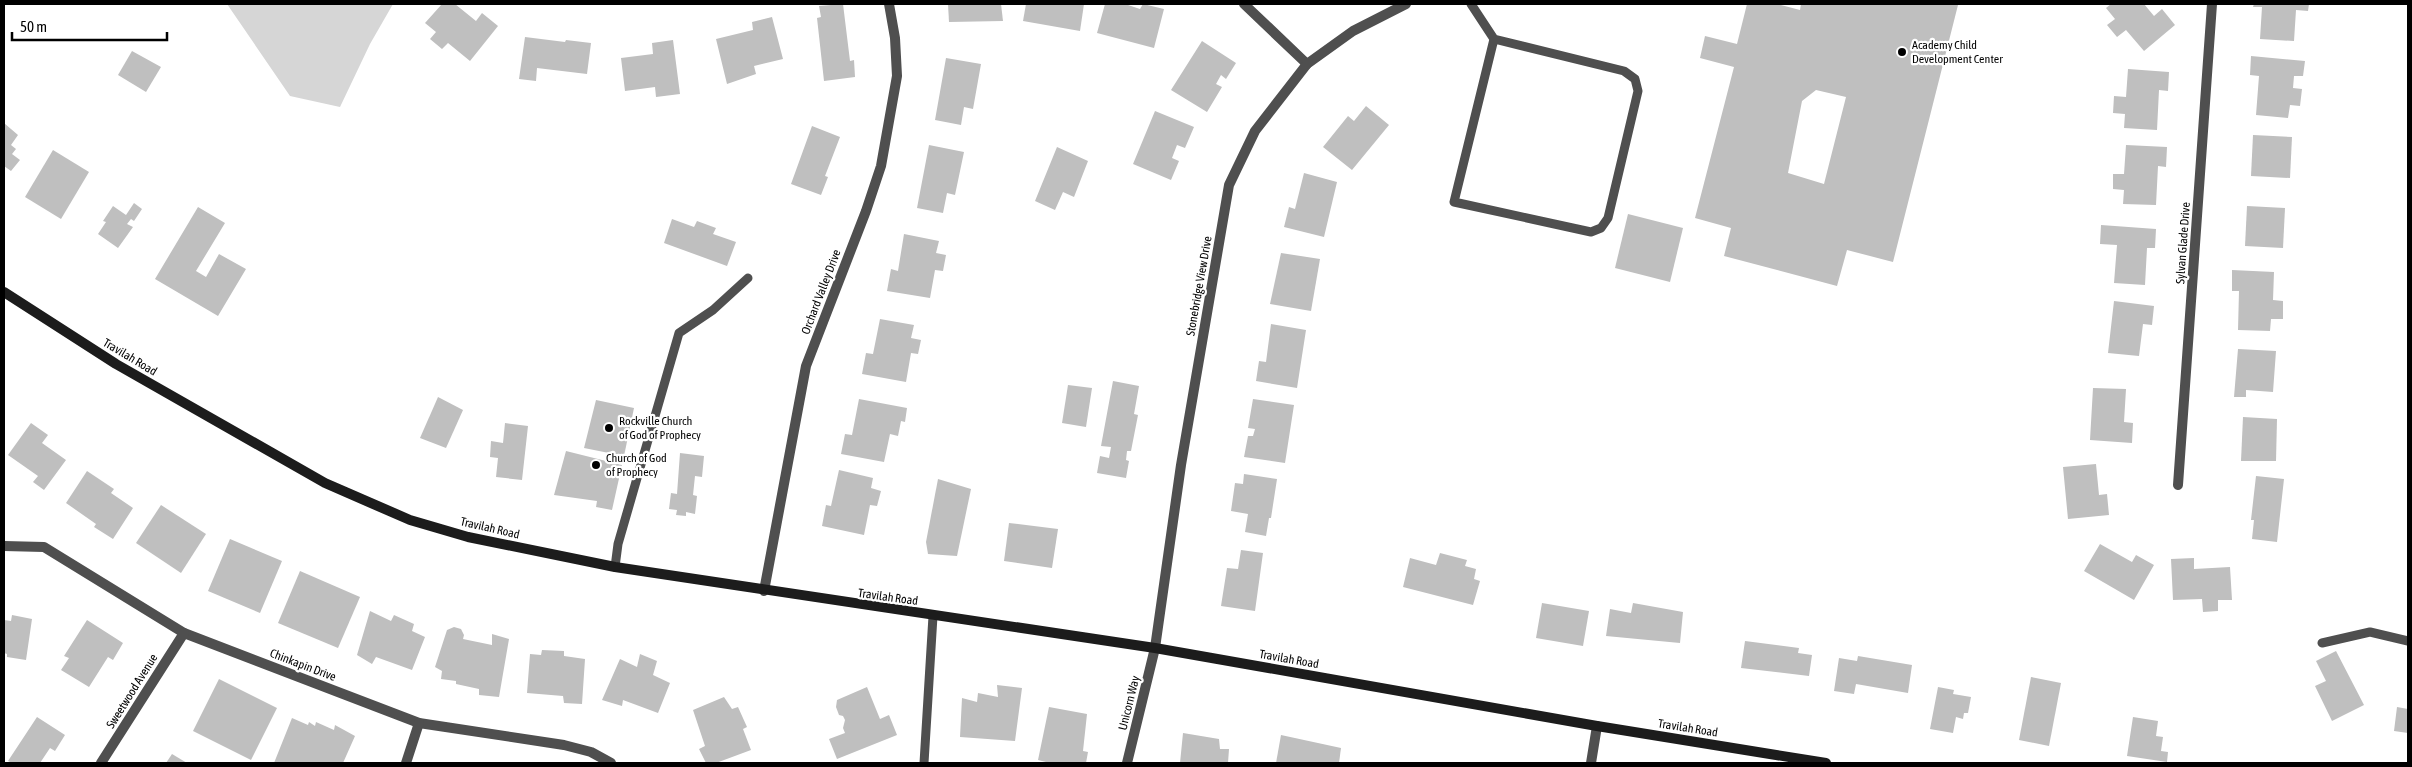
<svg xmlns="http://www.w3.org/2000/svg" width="2412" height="767" font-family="'Asap Condensed',sans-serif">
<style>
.green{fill:#d6d6d6}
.building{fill:#bfbfbf;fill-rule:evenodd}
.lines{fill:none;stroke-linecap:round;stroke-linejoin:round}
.service{stroke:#4f4f4f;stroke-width:9}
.minor{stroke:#4f4f4f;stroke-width:10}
.tertiary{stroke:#4f4f4f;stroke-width:10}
.secondary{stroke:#1c1c1c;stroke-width:10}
.poi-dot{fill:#000;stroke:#fff;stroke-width:2}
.labels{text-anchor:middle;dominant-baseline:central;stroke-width:4.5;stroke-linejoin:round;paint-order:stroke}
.poi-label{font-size:12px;fill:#000;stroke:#fff;text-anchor:start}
.street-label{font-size:12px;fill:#000;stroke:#fff}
</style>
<rect width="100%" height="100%" fill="#fff"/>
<polygon class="green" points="227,4 393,4 370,44 340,107 290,96"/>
<g class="building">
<polygon points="442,4 455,4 476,21 482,13 498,26 470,61 448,43 442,49 430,39 436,32 425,23"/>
<polygon points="843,4 850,61 854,60 855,77 824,81 817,18 821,17 819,6"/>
<polygon points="948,4 1001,4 1003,21 949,22"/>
<polygon points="1026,4 1084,4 1080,31 1023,21"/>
<polygon points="1105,4 1125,4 1140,9 1143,4 1164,9 1154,48 1097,33"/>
<path d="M 1747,4 L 1777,4 L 1800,10 L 1801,4 L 1958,5 L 1893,262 L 1847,250 L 1837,286 L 1724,256 L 1731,228 L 1695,218 L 1734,67 L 1700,58 L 1705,36 L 1737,44 ZM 1816,90 L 1846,97 L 1824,184 L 1788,173 L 1802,101 Z"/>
<polygon points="2111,4 2144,4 2154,16 2162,9 2175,25 2144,51 2126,30 2117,37 2107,25 2115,19 2106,8"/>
<polygon points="2254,4 2309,4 2308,11 2296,10 2294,41 2260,39 2262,7 2253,7"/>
<polygon points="772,17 783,59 754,66 756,74 727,84 716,39 753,30 752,22"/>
<polygon points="525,37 565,42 566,40 591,43 587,74 537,68 536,81 519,79"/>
<polygon points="673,40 680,94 656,97 655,87 625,91 621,58 653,54 652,43"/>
<polygon points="1202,41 1236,63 1226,79 1221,75 1216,84 1222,87 1207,112 1171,90"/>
<polygon points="132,51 161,67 146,92 118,75"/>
<polygon points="2251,56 2305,61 2303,76 2294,76 2293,88 2302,89 2300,106 2290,105 2288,118 2256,115 2259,76 2250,75"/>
<polygon points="946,58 981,64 973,109 964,107 961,125 935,120"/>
<polygon points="2128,69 2169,72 2168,91 2159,90 2157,130 2124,128 2125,114 2113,113 2114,96 2126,97"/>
<polygon points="1366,106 1389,125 1352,170 1323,147 1348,116 1354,121"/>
<polygon points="1155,111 1194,127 1185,148 1177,145 1172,158 1179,161 1171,180 1133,164"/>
<polygon points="4,123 18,135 11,145 16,149 12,154 20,160 11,171 4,166"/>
<polygon points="812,126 840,137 825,176 828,177 821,195 791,184"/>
<polygon points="2253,135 2292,137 2290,178 2251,176"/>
<polygon points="929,145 964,152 955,195 947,193 943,213 917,208"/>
<polygon points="2126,145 2167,147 2166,167 2158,166 2156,205 2123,204 2124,190 2113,189 2113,174 2124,174"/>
<polygon points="1057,147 1088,161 1074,197 1063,192 1055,210 1035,201"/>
<polygon points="53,150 89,172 61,219 25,197"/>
<polygon points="1304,173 1337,182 1324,237 1284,227 1289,207 1295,209"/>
<polygon points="134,203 142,209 134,221 131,219 127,224 133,227 118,248 98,234 106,222 103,221 113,206 126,215"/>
<polygon points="2247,206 2285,208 2283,248 2245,246"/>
<polygon points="198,207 225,223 196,271 206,277 219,254 246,269 218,316 155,279"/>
<polygon points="1628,214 1683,228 1670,282 1615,268"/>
<polygon points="672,219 694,227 697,221 716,228 713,234 736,242 727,266 664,243"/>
<polygon points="2101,225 2156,229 2155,248 2147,248 2145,285 2114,283 2117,245 2100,244"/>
<polygon points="904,234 939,241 936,253 946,255 943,271 935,270 930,298 887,291 891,269 898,271"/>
<polygon points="1281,253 1320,259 1311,311 1270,304"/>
<polygon points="2232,270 2274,272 2273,300 2283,301 2283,319 2271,319 2270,331 2238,330 2239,291 2232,291"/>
<polygon points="2114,301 2154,306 2152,325 2143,324 2139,356 2108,353"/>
<polygon points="880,319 914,325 911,338 921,340 918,354 911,353 906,382 862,374 866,353 873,354"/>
<polygon points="1271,324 1306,330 1297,388 1256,381 1259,361 1266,362"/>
<polygon points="2238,349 2276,351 2273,392 2246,390 2246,397 2234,397"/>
<polygon points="1113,381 1139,386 1134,414 1138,415 1131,451 1127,451 1126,460 1129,461 1126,478 1097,473 1100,456 1109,458 1111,447 1101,446"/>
<polygon points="1068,385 1092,388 1086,427 1062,423"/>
<polygon points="2093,388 2126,389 2124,422 2133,423 2132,443 2090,440"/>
<polygon points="438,397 463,410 446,448 420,438"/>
<polygon points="859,399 907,408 905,422 901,421 898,436 890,434 884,462 841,454 845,434 852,435"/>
<polygon points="1253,399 1294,405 1285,463 1244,457 1248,436 1253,436 1255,429 1248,428"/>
<polygon points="596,400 634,408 624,456 584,448"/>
<polygon points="2243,417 2277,419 2276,461 2241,461"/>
<polygon points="31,423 48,435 42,443 66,460 44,490 33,482 38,476 8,455"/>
<polygon points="505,423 528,426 522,480 496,477 498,458 490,457 491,441 503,443"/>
<polygon points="566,451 622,465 612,510 596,507 597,501 554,495"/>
<polygon points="680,453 704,456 702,477 695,476 693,495 697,496 695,514 686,512 686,516 676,515 677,510 669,509 671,493 677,494"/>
<polygon points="2096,464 2099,495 2107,494 2109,515 2068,519 2063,467"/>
<polygon points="839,470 873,478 871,488 881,491 877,506 870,505 864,535 822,526 826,505 831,506"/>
<polygon points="87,471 114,489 111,493 133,508 113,539 94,527 96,524 66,503"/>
<polygon points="1244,474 1277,479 1271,518 1269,518 1266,536 1245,532 1248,514 1231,511 1235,483 1243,484"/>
<polygon points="2256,476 2284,479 2277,542 2252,539 2254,520 2251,520"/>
<polygon points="938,479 971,489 957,556 928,554 926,542"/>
<polygon points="161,505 206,534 181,573 136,543"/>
<polygon points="1009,523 1058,529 1052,568 1004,561"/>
<polygon points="230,539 282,561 260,613 208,591"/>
<polygon points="2100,544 2132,562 2136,555 2154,565 2134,600 2084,571"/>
<polygon points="1241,550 1263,553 1255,611 1221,606 1227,568 1238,569"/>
<polygon points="1440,553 1467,560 1465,566 1476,569 1474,579 1480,581 1473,605 1403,587 1410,558 1436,565"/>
<polygon points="2194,558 2194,569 2230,567 2232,600 2218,600 2218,611 2203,612 2202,599 2173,600 2171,559"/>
<polygon points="300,571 360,597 338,648 278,623"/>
<polygon points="1542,603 1589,611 1583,646 1536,638"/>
<polygon points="1633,603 1683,612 1680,643 1606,636 1610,609 1631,613"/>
<polygon points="370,611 391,621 394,615 414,624 412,631 425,637 412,670 376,657 372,664 357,655"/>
<polygon points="12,615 32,619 26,660 7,657 7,654 4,653 4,620 11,621"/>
<polygon points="87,620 123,643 113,660 108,657 89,687 61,670 69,658 64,656"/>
<polygon points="454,627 461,629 464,635 463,639 492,645 492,634 509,639 499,697 479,695 479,689 456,684 456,681 441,679 442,671 435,667 447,630"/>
<polygon points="1745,641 1799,648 1798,653 1812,655 1809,676 1741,668"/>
<polygon points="542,650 564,651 564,656 585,659 582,704 564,703 563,696 527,693 530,654 541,655"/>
<polygon points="2336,651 2364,705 2332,721 2315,686 2326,681 2316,661"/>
<polygon points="640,654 657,661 653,675 670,683 658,713 623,700 622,706 602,700 620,659 637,667"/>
<polygon points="1858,656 1912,665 1908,693 1856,684 1854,694 1834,691 1839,658 1857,661"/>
<polygon points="2031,677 2061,683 2049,746 2019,740"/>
<polygon points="219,679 277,708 251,760 193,731"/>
<polygon points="997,685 1022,688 1015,741 960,737 962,698 977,702 978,693 998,697"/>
<polygon points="867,687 880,719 889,715 897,735 837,759 829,739 845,733 843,728 845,720 843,716 839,715 836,707 837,700"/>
<polygon points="1938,687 1954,690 1953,694 1971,697 1968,713 1964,713 1963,719 1956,717 1953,733 1930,729"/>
<polygon points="724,697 732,709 738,707 747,727 743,729 751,750 716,763 706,763 699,749 705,746 693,710"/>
<polygon points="1049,707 1087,714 1083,751 1088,752 1086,763 1050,763 1038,760"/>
<polygon points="2397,707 2408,709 2408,733 2394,731"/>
<polygon points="37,717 65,735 55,751 50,748 40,763 12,763 8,761"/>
<polygon points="2133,717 2158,721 2156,736 2163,737 2161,751 2168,752 2167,762 2127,756"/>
<polygon points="292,718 308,725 309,722 315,726 316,722 334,730 335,725 355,736 343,763 274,763"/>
<polygon points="1183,733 1219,739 1220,749 1229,749 1228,763 1180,763"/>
<polygon points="1281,735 1341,748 1339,763 1276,763"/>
<polygon points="172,754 187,763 166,763"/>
</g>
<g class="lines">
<g class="service">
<polyline points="1471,4 1494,39 1624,71 1635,79 1638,91 1608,218 1601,228 1591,232 1454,202 1494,39"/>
<polyline points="615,567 618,544 679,333 713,310 748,278"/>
<polyline points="2322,643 2370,632 2408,641"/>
<polyline points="924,763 933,616"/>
</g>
<g class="minor">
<polyline points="1244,4 1307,64"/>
<polyline points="2178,485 2212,4"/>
<polyline points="4,546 44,547 184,633 419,723 564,745 591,752 611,763"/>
<polyline points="764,591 806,366 866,211 881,166 897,76 895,38 889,4"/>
<polyline points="101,763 184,633"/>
<polyline points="406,763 419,723"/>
<polyline points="1127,763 1155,648"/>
<polyline points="1591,763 1597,726"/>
</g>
<polyline class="tertiary" points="1155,648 1181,465 1229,185 1255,131 1307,64 1353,31 1406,4"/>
<polyline class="secondary" points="4,292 116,364 325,483 410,520 468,537 615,567 1155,648 1597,726 1826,763"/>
</g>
<g class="poi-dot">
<circle cx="1902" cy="52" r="5"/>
<circle cx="609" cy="428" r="5"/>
<circle cx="596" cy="465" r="5"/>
</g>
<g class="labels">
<g class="poi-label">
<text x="1912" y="45">Academy Child<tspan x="1912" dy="14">Development Center</tspan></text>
<text x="619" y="421">Rockville Church<tspan x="619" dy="14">of God of Prophecy</tspan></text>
<text x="606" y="458">Church of God<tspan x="606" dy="14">of Prophecy</tspan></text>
</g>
<g class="street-label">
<text transform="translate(2183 243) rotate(-86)">Sylvan Glade Drive</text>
<text transform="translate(1199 286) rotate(-80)">Stonebridge View Drive</text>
<text transform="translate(821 292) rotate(-69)">Orchard Valley Drive</text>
<text transform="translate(130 357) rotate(31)">Travilah Road</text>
<text transform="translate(490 528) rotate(13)">Travilah Road</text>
<text transform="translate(888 597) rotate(8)">Travilah Road</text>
<text transform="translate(1289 659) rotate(10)">Travilah Road</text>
<text transform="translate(303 665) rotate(21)">Chinkapin Drive</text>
<text transform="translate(132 691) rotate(-58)">Sweetwood Avenue</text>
<text transform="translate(1129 703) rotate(-76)">Unicorn Way</text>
<text transform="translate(1688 728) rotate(9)">Travilah Road</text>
</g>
</g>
<rect width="2412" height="767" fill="none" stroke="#000000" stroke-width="10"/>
<path d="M12 32v8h155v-8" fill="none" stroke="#000000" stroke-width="2.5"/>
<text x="20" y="32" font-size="15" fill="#000000" stroke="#ffffff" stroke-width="4" paint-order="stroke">50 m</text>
</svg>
